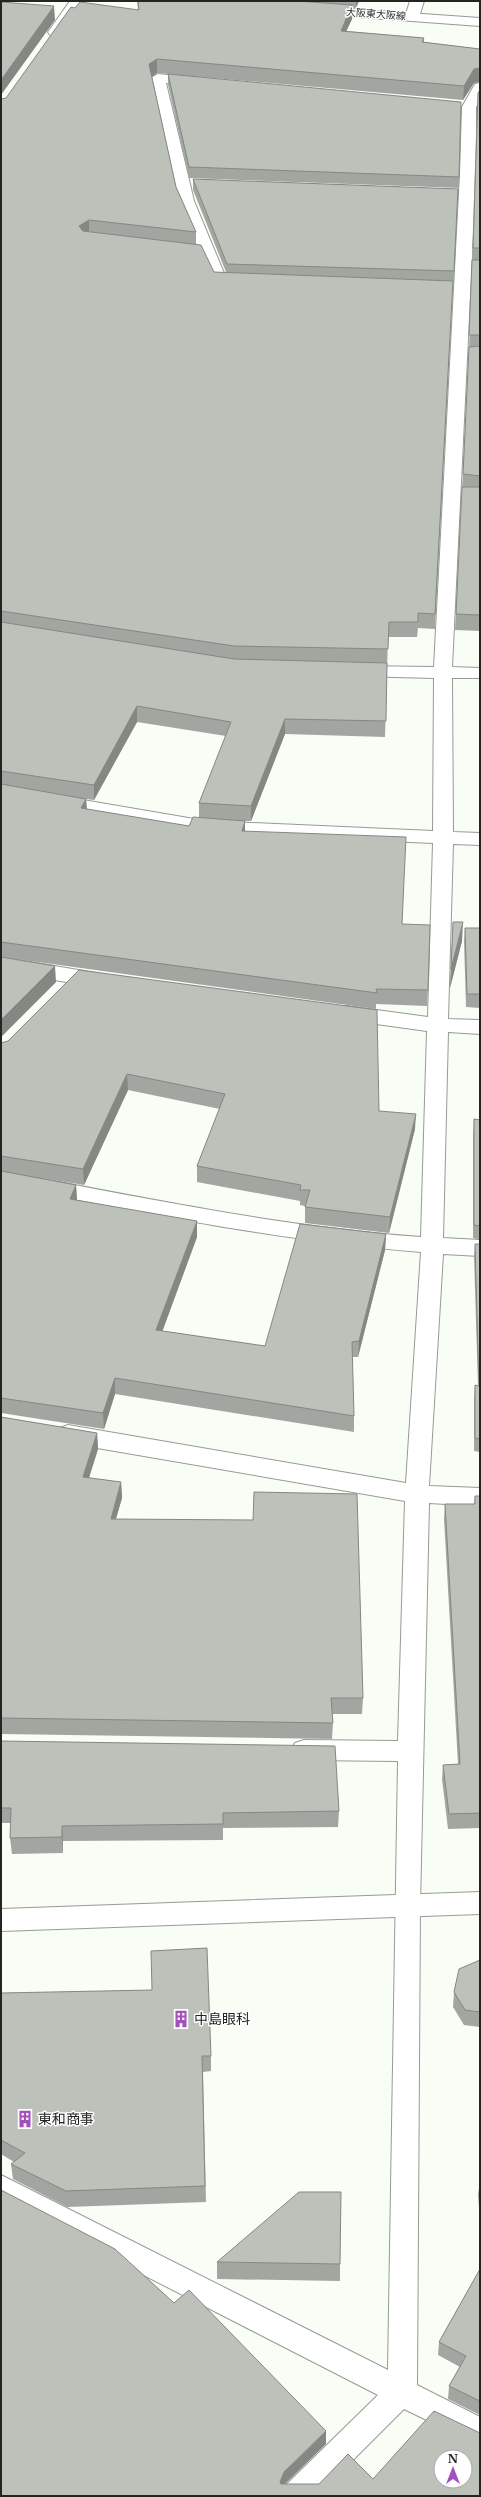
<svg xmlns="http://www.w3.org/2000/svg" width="481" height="2497" font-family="'Libre Baskerville','Noto Sans JP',serif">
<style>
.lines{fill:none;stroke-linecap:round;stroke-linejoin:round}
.street-casing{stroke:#969b94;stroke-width:2}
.secondary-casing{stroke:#969b94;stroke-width:2}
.primary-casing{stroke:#969b94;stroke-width:2}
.street{fill:#fff;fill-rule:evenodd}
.secondary{fill:#fff;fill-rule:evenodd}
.primary{fill:#fff;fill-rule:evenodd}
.wall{fill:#a2a6a0;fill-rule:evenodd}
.shaded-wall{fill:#848782}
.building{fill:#bcc1ba;stroke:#848782;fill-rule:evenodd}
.labels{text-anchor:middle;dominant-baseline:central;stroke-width:3;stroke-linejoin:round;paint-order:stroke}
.far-street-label{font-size:10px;fill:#232523;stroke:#fff}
.near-poi-label{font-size:14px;fill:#232523;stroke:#fff;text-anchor:start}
</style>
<rect width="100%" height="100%" fill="#f8fdf6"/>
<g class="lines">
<g class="street-casing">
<g id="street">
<polygon points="70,1 84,1 60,35 50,35 48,32"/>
<polygon points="158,74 198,78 205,82 198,86 166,83 194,201 226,278 245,280 247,283 245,286 214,285 178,201 151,78"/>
<path d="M 480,83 L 480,100 L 476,107 L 476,174 L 452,667 L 480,668 L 480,678 L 452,678 L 453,832 L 480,833 L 480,845 L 453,844 L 448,1019 L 480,1020 L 480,1034 L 448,1032 L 443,1238 L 480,1240 L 480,1256 L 443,1254 L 429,1486 L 480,1488 L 480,1506 L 429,1503 L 420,1906 L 417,2385 L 480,2417 L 480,2446 L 404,2409 L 317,2496 L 281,2496 L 285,2486 L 378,2395 L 1,2202 L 1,2175 L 388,2370 L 398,1761 L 304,1760 L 295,1757 L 291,1750 L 295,1743 L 304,1740 L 398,1741 L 405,1501 L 68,1443 L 60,1440 L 56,1434 L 60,1428 L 68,1425 L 406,1483 L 421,1252 C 279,1241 140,1212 1,1185 L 1,1171 C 140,1197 280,1227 421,1237 L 427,1031 L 347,1020 L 340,1018 L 337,1013 L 340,1008 L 347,1006 L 428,1017 L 433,843 L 206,833 L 1,798 L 1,786 L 206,821 L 433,831 L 434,678 L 357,676 L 351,675 L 348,671 L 351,667 L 357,666 L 434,667 L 460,174 L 462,107 L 475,84 Z"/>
<polygon points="1,957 102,974 109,976 112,981 109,986 102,988 1,971"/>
</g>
</g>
<g class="secondary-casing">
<g id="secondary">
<polygon points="410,1 424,1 419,17 412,21 405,17"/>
<polygon points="480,1892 480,1914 1,1931 1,1909"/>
</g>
</g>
<g class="primary-casing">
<polygon id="primary" points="321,7 480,18 480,26 316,14 314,11"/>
</g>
<use href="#street" class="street"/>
<use href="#secondary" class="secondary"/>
<use href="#primary" class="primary"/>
</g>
<g class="wall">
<path d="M 137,1 L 359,1 L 356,8 L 352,8 L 352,19 L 346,31 L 424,38 L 424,42 L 480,49 L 480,85 L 480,82 L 474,83 L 463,100 L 157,73 L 152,77 L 176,187 L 196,232 L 196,245 L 214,272 L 226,272 L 193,190 L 193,179 L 458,189 L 454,282 L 453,282 L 435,629 L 418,628 L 417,637 L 388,637 L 385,737 L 285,734 L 251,821 L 245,821 L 245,831 L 402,924 L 428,990 L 427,1006 L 376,1004 L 376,1009 L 9,958 L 56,982 L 1,1037 L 1,99 L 6,98 L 138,10 ZM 137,722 L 226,736 L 199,803 L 199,817 L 189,826 L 87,809 L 86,799 L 94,800 Z"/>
<polygon points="168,74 459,177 459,188 189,178 168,85"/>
<polygon points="480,90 480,631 455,630 469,350 477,107"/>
<polygon points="453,922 462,941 450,988 452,941"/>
<polygon points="465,928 480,928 480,1011 480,1008 466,1007 464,941"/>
<polygon points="1,1043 379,1111 415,1129 389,1233 305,1223 305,1206 300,1205 300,1201 197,1182 197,1166 220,1109 128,1090 84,1185 17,1174 76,1185 77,1200 197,1237 162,1331 265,1346 386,1234 385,1250 358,1357 352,1357 354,1416 354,1432 115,1394 104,1429 1,1413"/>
<polygon points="474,1119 480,1120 480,1240 473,1238 473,1133"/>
<polygon points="475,1244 480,1244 480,1452 474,1451 474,1398 475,1385 478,1386 474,1257"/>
<polygon points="1,1417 97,1433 98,1449 89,1478 121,1482 122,1498 116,1519 363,1698 362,1714 332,1714 333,1723 332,1739 1,1734"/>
<polygon points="475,1496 480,1496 480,1828 448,1829 442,1779 443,1765 458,1764 444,1519 445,1504 474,1504"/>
<polygon points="1,1741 339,1811 338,1827 223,1828 223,1840 63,1841 63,1853 12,1854 10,1838 11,1823 1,1823"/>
<polygon points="480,1960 480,2027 464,2025 453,2007 454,1992"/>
<polygon points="1,1993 211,2056 211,2071 203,2072 206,2202 67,2207 13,2179 11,2164 14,2162 1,2154"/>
<polygon points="480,2181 480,2222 478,2194"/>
<polygon points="217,2262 340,2264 340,2281 217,2279"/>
<polygon points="480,2269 480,2415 448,2399 449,2386 460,2367 438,2355 439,2342"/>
</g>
<g class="shaded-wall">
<polygon points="356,1 359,1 356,8"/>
<polygon points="352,5 352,19 340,45 341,31"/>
<polygon points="54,6 55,20 1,95 1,80"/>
<polygon points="157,59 157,73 150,78 149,64"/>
<polygon points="480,68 480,82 474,83 463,100 464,86 474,69"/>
<polygon points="89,220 89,235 80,241 79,226"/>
<polygon points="137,706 137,722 94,800 94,785"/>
<polygon points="285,719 285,734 251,821 251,806"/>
<polygon points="86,799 87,814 81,808"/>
<polygon points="245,821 245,836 242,831"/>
<polygon points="463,922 462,941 450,988 451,969"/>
<polygon points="55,966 56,982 1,1037 1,1020"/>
<polygon points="127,1074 128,1090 84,1185 83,1169"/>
<polygon points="416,1114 415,1129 389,1233 390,1217"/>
<polygon points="76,1185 77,1201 70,1199"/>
<polygon points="197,1221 197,1237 157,1346 156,1330"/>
<polygon points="386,1234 385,1250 358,1357 359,1341"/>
<polygon points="115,1378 115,1394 104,1429 103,1413"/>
<polygon points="97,1433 98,1449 84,1493 83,1477"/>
<polygon points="121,1482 122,1498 111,1535 111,1519"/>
<polygon points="62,1826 63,1841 63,1853 62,1837"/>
<polygon points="326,2431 326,2444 284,2485 280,2495 280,2482 284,2472"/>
</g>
<g class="building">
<polygon points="138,1 297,1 352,5 341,31 424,38 422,42 480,49 480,68 474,69 464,86 157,59 149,64 176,187 196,232 89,220 79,226 83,231 201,245 214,272 453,281 435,614 418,613 418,622 389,622 388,649 234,646 1,611 1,99 6,98 71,7 75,8 80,2 139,10"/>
<polygon points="1,2 54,6 1,80"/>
<polygon points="168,74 461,102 459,177 189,167"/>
<polygon points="480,90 480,248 473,248 478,93"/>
<polygon points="193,179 458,189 454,271 227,264"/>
<polygon points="472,260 480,260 480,335 469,335"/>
<polygon points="480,346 480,476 463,474 469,347"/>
<polygon points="462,487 480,487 480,615 456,614"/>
<polygon points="1,622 234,659 387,663 386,721 285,719 251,806 199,803 231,722 137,706 94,785 1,771"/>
<polygon points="1,784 86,799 81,808 189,826 193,817 245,821 242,831 406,837 402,924 430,925 428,990 376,989 377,993 1,942"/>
<polygon points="453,922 463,922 451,969"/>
<polygon points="465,928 480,928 480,994 467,994"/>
<polygon points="1,957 55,966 1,1020"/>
<polygon points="79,970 377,1010 379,1111 416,1114 390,1217 305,1207 310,1190 300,1190 301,1185 197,1166 225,1094 127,1074 83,1169 1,1156 1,1043 8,1041"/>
<polygon points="474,1119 480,1120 480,1226 474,1225"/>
<polygon points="1,1171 76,1185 70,1199 197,1221 156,1330 265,1346 300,1224 386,1234 359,1341 352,1342 354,1416 115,1378 103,1413 1,1398"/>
<polygon points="475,1244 480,1244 480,1439 475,1438 475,1385 479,1386"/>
<polygon points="1,1417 97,1433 83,1477 121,1482 111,1519 253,1520 254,1492 357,1494 363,1698 331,1698 333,1723 1,1718"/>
<polygon points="475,1496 480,1496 480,1813 449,1814 443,1765 460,1764 445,1504 475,1504"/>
<polygon points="1,1741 335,1746 339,1811 223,1813 223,1824 62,1826 62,1837 10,1838 11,1808 1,1808"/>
<polygon points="207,1948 211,2056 202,2056 205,2186 66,2191 11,2164 25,2153 1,2140 1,1993 152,1990 151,1951"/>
<polygon points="480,1960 480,2012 465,2010 454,1992 459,1969"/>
<path d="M 1,2190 L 115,2249 L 174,2303 L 189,2290 L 326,2431 L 284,2472 L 280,2482 L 281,2484 L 319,2484 L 348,2454 L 373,2479 L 434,2411 L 480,2433 L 480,2496 L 1,2496 ZM 441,2457 L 465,2457 L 465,2481 L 441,2481 Z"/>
<polygon points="299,2192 341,2192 340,2264 217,2262"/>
<polygon points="480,2269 480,2401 449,2386 466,2356 439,2342"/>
</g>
<defs>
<g id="building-bare" transform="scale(1.38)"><path d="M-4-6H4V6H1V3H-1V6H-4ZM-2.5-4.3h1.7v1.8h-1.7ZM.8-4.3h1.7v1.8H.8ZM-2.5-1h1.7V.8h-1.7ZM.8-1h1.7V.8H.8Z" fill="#a44fbd" stroke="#fff" stroke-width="2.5" paint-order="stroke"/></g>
</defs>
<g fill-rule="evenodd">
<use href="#building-bare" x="181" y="2019"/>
<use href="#building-bare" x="25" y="2119"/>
</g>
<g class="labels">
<g class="far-street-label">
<text transform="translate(376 14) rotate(4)">大阪東大阪線</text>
</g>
<g class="near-poi-label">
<text x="194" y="2019">中島眼科</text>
<text x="38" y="2119">東和商事</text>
</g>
</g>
<rect width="481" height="2497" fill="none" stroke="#232523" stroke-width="4"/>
<g transform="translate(453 2469)"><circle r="19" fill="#ffffff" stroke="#a7a8a7"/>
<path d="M0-3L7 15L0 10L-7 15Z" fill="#a44fbd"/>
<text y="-6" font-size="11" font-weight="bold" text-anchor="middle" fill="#232523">N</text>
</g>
</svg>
